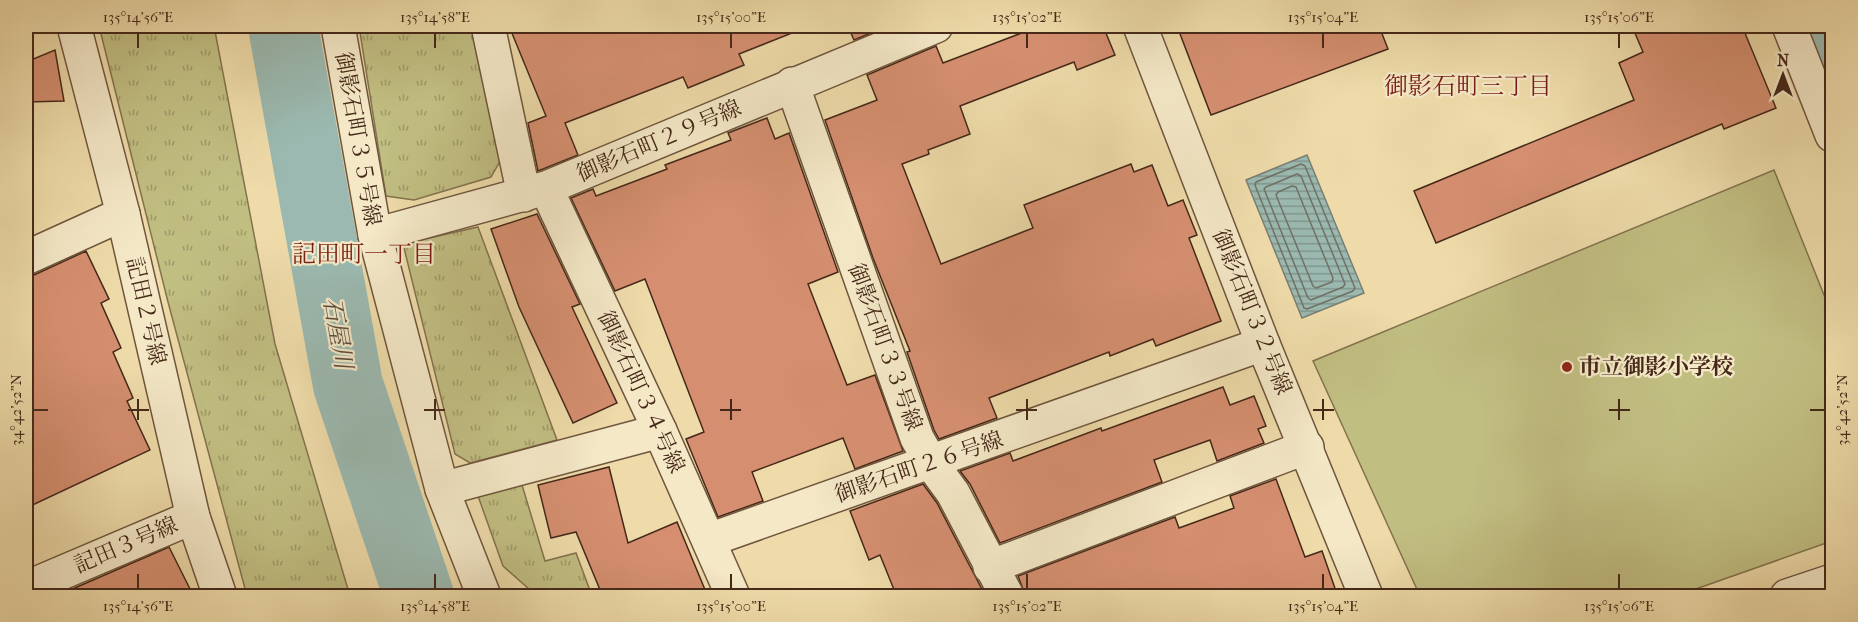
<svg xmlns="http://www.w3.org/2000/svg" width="1858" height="622" font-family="'IM FELL French Canon','Noto Serif JP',serif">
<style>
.grass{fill:#c1be82;stroke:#83734e;stroke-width:1.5}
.park{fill:url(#park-tufts);stroke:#83734e;stroke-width:1.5}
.water{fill:url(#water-rules);stroke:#797f74;stroke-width:1.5}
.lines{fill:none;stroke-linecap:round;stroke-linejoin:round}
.shore{stroke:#707064;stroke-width:1.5}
.river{stroke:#9bb9b0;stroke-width:70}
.building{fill:#d58f70;stroke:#452819;stroke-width:1.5}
.minor-casing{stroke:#6f553d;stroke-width:36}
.minor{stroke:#f4e8c7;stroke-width:33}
.ticks{fill:none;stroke:#452819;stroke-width:2}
.poi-dot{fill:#8f2418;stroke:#f4e8c7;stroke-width:2}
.labels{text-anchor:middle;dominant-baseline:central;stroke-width:4.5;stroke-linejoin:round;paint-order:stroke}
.street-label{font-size:22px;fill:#452819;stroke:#f4e8c7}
.poi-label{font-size:22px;font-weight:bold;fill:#452819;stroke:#f4e8c7;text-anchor:start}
.neighbourhood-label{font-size:24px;fill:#7a1f14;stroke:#f4e8c7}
.water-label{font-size:24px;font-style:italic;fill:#5a4c3f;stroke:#f4e8c7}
.neatline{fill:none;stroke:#452819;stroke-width:2}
.ticks-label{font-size:15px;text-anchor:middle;fill:#452819}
</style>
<defs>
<pattern id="park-tufts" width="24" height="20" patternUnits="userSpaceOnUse" patternTransform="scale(1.5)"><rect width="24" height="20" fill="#c1be82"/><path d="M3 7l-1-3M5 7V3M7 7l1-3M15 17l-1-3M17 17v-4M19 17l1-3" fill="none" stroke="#9f9a6a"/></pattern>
<pattern id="water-rules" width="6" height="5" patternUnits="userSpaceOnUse" patternTransform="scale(1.5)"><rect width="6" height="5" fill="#9bb9b0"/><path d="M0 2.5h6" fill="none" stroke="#80968e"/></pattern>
</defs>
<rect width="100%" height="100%" fill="#eedba9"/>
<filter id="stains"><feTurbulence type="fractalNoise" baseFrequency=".00333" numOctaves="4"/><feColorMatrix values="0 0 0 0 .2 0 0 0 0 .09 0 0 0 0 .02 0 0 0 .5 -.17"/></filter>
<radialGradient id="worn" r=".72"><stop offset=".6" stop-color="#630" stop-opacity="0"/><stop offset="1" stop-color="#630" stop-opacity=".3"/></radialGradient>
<polygon class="grass" points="1774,170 1832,315 1832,541 1676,596 1420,596 1313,361"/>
<g class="park">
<polygon points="99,26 214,26 275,344 350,596 247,596 168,302"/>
<polygon points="359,26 478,26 507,149 491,177 414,200 386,196"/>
<polygon points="478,227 557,440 470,463 455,454 403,244"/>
<polygon points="522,485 545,561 576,553 592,596 537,596 503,566 478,496"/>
</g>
<polygon class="water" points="1307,155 1364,293 1302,318 1246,180"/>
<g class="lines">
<g class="shore">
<polygon points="1301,164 1305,166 1355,288 1353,291 1307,309 1304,308 1255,185 1256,182"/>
<polygon points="1297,174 1301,176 1345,284 1343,287 1311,300 1308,298 1264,189 1266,187"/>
<polygon points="1292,186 1296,187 1333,278 1332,282 1316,288 1313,286 1276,195 1278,192"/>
</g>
<g class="river">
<polyline points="283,26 348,385 419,596"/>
<polyline points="1819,26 1832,60"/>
</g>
</g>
<g class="building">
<polygon points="509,26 807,26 807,27 739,54 744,65 688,88 683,77 565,123 578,155 538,171 528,123 546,116"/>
<polygon points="848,26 888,26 854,40"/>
<polygon points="1040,26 1103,26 1115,55 1077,70 1074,62 960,106 970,134 928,150 929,154 902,164 941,264 1033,228 1024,205 1131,164 1134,172 1152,165 1168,206 1183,200 1197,235 1189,238 1221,321 1156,346 1153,339 1110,356 1109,352 989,398 997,418 939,439 934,430 907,352 910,351 873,258 825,120 877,100 867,75 936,46 943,63"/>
<polygon points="1177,26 1379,26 1388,49 1211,115"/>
<polygon points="1632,26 1742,26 1776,108 1724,129 1722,124 1436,243 1414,191 1634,100 1619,63 1643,52"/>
<polygon points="55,50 64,101 26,102 26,62"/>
<polygon points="767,118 775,139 789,133 838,272 808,284 847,385 875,375 903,451 855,469 843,438 752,472 763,501 718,517 686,439 704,432 645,279 615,291 571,198 593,189 596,196 667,169 665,165 731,140 728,133"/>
<polygon points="537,214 580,304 572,307 617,403 573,423 519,307 491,229"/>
<polygon points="86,251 109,299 101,303 121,348 113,352 133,398 127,401 150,450 26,508 26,277 34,275"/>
<polygon points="1223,387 1230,405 1254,396 1266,426 1258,429 1264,443 1217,461 1210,440 1154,460 1162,482 1000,543 970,484 960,471 1010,453 1013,461 1101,428 1102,431"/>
<polygon points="609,467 628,543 677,522 708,597 603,597 576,532 551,538 538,485"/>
<polygon points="1276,479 1305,557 1322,551 1338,597 1026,597 1018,576 1175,517 1179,528 1234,508 1230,496"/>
<polygon points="923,484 937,503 986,597 897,597 880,555 869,560 850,511"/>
<polygon points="169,547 194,597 54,597"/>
</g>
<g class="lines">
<g class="minor-casing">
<g id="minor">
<polyline points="74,26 123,214 193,517 220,596"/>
<polyline points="338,26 375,235 442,489 484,596"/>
<polyline points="488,26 524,195"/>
<polyline points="1140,26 1263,344 1366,596"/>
<polyline points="1789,26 1832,135"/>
<polyline points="792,84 917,438 931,463 953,493 1007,596"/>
<polyline points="546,188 660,431 733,596"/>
<polyline points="375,235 546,188 936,26"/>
<polyline points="26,258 123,214"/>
<polyline points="442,489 660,431"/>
<polyline points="709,540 1263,344"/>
<polyline points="990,567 1307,447"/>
<polyline points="26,588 193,517"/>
<polyline points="1787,596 1832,581"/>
</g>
</g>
<use href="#minor" class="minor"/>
</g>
<path class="ticks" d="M 138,33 L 138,48M 435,33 L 435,48M 731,33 L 731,48M 1027,33 L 1027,48M 1323,33 L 1323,48M 1619,33 L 1619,48M 138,399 L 138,420M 435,399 L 435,420M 731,399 L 731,420M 1027,399 L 1027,420M 1323,399 L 1323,420M 1619,399 L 1619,420M 33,410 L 48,410M 128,410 L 149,410M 424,410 L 445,410M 720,410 L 741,410M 1016,410 L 1037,410M 1313,410 L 1334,410M 1609,410 L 1630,410M 1810,410 L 1825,410M 138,574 L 138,589M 435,574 L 435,589M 731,574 L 731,589M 1027,574 L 1027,589M 1323,574 L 1323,589M 1619,574 L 1619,589"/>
<circle class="poi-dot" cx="1567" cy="367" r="6"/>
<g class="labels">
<g class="street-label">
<text transform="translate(358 139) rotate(80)">御影石町３５号線</text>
<text transform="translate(659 141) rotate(-23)">御影石町２９号線</text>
<text transform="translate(146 311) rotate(77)">記田２号線</text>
<text transform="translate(1252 312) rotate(68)">御影石町３２号線</text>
<text transform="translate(885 347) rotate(70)">御影石町３３号線</text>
<text transform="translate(641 392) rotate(65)">御影石町３４号線</text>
<text transform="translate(919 467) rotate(-19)">御影石町２６号線</text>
<text transform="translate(126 545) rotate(-23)">記田３号線</text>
</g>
<g class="poi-label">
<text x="1579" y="367">市立御影小学校</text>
</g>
<g class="neighbourhood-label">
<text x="1468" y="86">御影石町三丁目</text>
<text x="364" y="254">記田町一丁目</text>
</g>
<g class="water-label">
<text transform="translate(338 333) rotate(80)">石屋川</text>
</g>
</g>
<rect width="1858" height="622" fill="none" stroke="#eedba9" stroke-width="66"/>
<g transform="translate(1783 75)" stroke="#f4e8c7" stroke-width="4.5" paint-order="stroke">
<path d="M0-4.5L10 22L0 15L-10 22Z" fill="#452819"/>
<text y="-9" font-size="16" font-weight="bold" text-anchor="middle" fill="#452819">N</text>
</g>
<rect x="33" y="33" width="1792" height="556" class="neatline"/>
<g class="ticks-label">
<text x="138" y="22">135°14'56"E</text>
<text x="435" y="22">135°14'58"E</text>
<text x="731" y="22">135°15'00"E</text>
<text x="1027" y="22">135°15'02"E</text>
<text x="1323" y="22">135°15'04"E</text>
<text x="1619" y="22">135°15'06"E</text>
<text transform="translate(16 410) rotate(-90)" y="5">34°42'52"N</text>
<text transform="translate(1842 410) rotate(-90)" y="5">34°42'52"N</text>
<text x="138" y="611">135°14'56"E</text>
<text x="435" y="611">135°14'58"E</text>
<text x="731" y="611">135°15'00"E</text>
<text x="1027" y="611">135°15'02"E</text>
<text x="1323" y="611">135°15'04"E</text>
<text x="1619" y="611">135°15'06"E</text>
</g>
<rect width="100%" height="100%" filter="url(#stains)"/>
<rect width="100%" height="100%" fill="url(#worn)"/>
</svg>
